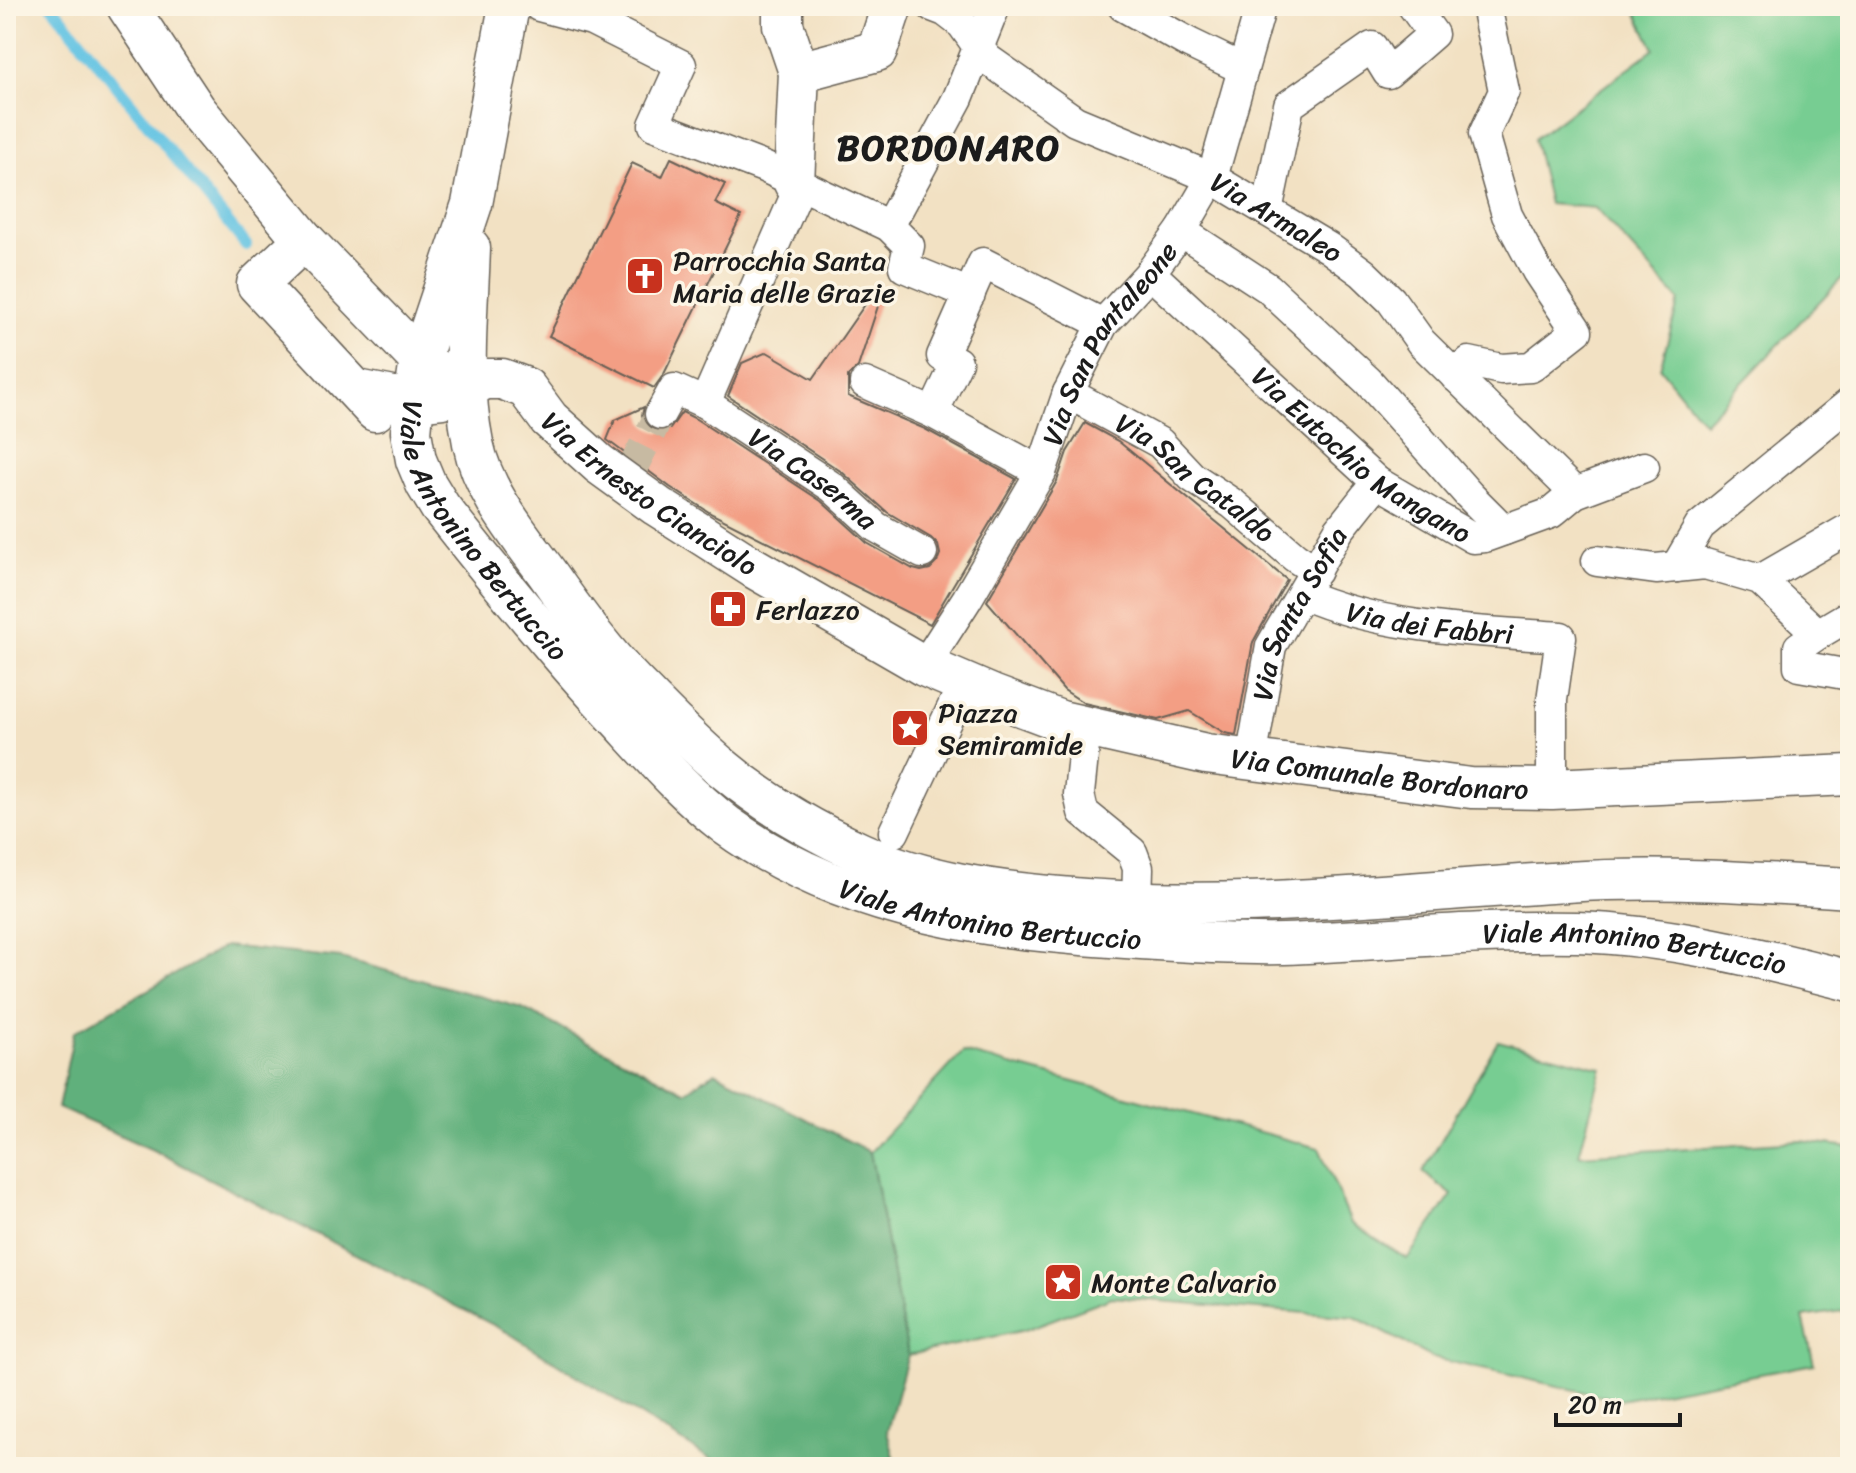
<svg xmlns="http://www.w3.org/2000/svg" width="1856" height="1473" font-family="Sriracha,sans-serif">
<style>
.green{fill:#77cd92;stroke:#4a7457;stroke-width:2}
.forest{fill:#61b07c;stroke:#3e664c;stroke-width:2}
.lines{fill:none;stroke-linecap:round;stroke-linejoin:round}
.stream{stroke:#65c4e3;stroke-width:12}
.building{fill:#f39e84}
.pedestrian-tunnel{stroke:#c7baa2;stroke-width:30;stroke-dasharray:30 15;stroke-linecap:butt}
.pedestrian-casing{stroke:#676156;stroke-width:33}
.minor-casing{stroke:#676156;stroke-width:43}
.pedestrian{stroke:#fff;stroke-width:30}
.minor{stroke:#fff;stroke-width:40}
.labels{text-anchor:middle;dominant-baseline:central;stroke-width:7;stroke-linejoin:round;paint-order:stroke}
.street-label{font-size:28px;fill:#1c1c1c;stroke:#fcf5e5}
.poi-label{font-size:28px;fill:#1c1c1c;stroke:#fcf5e5;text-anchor:start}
.district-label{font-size:36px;font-weight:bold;letter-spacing:2px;fill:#1c1c1c;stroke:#fcf5e5}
</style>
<rect width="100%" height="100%" fill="#fcf5e5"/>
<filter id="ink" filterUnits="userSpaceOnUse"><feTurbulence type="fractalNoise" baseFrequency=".0125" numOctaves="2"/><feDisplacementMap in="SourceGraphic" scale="16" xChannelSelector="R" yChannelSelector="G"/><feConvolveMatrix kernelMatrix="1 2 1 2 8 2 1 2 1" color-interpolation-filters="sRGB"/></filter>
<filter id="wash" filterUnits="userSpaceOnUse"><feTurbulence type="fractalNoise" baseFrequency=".006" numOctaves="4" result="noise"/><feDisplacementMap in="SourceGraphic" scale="32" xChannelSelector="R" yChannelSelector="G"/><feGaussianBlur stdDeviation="1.8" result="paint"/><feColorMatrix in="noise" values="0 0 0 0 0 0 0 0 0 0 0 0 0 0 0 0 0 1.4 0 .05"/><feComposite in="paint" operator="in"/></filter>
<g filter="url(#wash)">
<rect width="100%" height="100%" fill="#f2e1c3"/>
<g class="green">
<polygon points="1633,6 1850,6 1850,282 1844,276 1704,423 1660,368 1679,300 1595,208 1549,204 1534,139 1654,49"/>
<polygon points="1498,1041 1602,1068 1579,1155 1801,1141 1850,1147 1850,1310 1803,1317 1814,1364 1620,1400 1433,1358 1355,1317 1112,1297 1025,1330 908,1355 870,1152 963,1052 1319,1148 1351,1223 1407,1259 1452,1195 1423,1172"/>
</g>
<polygon class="forest" points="225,946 341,958 522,1008 685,1092 715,1072 870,1152 908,1355 887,1431 897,1467 723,1467 507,1332 155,1151 58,1108 74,1032"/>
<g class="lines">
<polyline class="stream" points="52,6 246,245"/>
</g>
<g id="blocks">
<g class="building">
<polygon points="671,158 725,184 715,203 741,216 664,374 654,388 549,336 632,163 662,177"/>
<polygon points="873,293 881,297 858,367 848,376 848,396 925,429 1016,479 930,624 712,514 670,487 607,440 615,420 644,407 642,415 645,424 651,429 659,432 670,429 682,412 696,419 821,501 867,543 913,569 921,571 930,569 937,562 940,554 938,545 931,538 887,512 842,472 728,396 742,363 767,352 813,379"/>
<polygon points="1085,423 1118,441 1287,580 1253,642 1236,735 1225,733 1189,711 1158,720 1084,703 1064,690 987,601 1057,481 1067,452"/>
</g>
</g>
</g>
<g filter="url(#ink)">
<use href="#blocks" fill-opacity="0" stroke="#676156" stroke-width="2"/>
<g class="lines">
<polyline class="pedestrian-tunnel" points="630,473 660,414"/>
<g class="pedestrian-casing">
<g id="pedestrian">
<polyline points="539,6 592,20 681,65 654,125 764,167 889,226 909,246 904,267 970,294"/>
<path id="s1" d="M 932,6 L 945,11 L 962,24 L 987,59 L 1075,121 L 1212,178 L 1329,248 L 1363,273 L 1391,300 L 1421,342 L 1575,493"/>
<polyline points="1123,6 1189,43 1243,69"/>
<polyline points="1267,211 1289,105 1372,47 1388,73 1433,34 1413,6"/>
<polyline points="889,226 958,98 995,6"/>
<polyline points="1181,231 1268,288 1368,381 1469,495 1504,530"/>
<path id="s2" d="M 1150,273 L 1377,482 L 1473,538 L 1485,537 L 1551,513 L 1575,493 L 1644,467"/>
<polyline points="1456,377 1469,362 1501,369 1531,367 1577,331 1537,271 1507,215 1484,134 1504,91 1486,6"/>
<polyline points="865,383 933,413 1041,472"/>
<path id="s3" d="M 1068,393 L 1160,443 L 1192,477 L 1233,504 L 1295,557 L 1316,571"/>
<path id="s4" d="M 705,403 L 832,487 L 876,527 L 922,553"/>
<polyline points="933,413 957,362 942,356 983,263 1103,324"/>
<polyline points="660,414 674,389 705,403 800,186"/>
<polyline points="1597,561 1656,569 1705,564 1760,580 1818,634 1799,647 1799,666 1850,675"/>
<polyline points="1676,567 1700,526 1850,403"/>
<polyline points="1760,580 1850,528"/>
<path id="s5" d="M 1302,594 C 1382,629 1475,631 1561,637 L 1552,700 L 1552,789"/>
<polyline points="1818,634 1850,615"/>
<path id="s6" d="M 924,666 L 967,599 L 1041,472 L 1068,393 L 1103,324 L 1150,273 L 1181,231 L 1212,178 L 1261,6"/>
<polyline points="1086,727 1079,794 1083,812 1132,852 1138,868 1137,902"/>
<path id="s7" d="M 1251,760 L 1271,646 L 1339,530 L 1377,482"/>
<polyline points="894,832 964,683"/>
</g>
</g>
<g class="minor-casing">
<g id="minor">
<polyline points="127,6 196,110 304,240 420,360 439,372"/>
<path id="s8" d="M 509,6 L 472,204 L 420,360 L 414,401 L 411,432 L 416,460 L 426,484 L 440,507 C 499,582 559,655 624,725 C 656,760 688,796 726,825 C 847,913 996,931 1141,939 C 1188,942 1236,945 1284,944 C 1381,940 1480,930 1577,932 C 1670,935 1761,958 1850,981"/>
<polyline points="783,6 783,25 799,72 794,183"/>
<polyline points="799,72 877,51 892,6"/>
<polyline points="304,240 257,284 375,411"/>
<path d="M 470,248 C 468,312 460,379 473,443 C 483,492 518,533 547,573 C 574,612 602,650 635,684 C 664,713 693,744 725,770 C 766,804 813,831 861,853 C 923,881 994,891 1060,897 C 1229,913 1397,892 1566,882 C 1660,876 1756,882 1850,888"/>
<path id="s9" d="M 357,390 L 414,401 L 442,398 L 486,379 L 502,379 L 526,388 L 549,419 L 599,464 L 657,506 L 754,568 L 924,666 L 992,695 L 1061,721 L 1206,754 L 1471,788 L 1552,789 L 1850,775"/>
</g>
</g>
<use href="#pedestrian" class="pedestrian"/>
<use href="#minor" class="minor"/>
</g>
</g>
<defs>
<g id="church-square" transform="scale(2)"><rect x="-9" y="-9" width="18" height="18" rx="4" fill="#c8321e" stroke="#fcf5e5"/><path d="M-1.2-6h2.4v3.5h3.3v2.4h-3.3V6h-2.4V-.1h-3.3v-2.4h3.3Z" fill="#fff"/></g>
<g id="pharmacy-square" transform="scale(2)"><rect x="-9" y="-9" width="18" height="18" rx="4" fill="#c8321e" stroke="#fcf5e5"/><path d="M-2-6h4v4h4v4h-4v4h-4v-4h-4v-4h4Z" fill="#fff"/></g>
<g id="sight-square" transform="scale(2)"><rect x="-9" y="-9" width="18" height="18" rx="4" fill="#c8321e" stroke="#fcf5e5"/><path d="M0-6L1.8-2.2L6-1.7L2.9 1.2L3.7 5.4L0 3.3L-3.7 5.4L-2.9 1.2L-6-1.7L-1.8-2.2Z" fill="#fff"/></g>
</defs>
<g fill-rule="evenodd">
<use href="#church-square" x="645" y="276"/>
<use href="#pharmacy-square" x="728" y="609"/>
<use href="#sight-square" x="910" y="728"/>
<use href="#sight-square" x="1063" y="1282"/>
</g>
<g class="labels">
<g class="street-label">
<text stroke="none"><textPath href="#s1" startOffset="410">Via Armaleo</textPath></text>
<text stroke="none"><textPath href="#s6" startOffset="374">Via San Pantaleone</textPath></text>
<text stroke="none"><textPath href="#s2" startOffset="280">Via Eutochio Mangano</textPath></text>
<text stroke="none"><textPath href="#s4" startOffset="132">Via Caserma</textPath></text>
<text stroke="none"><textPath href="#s3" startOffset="154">Via San Cataldo</textPath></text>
<text stroke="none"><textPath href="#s9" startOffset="340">Via Ernesto Cianciolo</textPath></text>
<text stroke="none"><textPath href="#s8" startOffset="560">Viale Antonino Bertuccio</textPath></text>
<text stroke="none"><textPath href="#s7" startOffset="156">Via Santa Sofia</textPath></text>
<text stroke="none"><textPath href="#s5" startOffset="132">Via dei Fabbri</textPath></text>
<text stroke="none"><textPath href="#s9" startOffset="1136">Via Comunale Bordonaro</textPath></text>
<text stroke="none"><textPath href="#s8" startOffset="1232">Viale Antonino Bertuccio</textPath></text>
<text stroke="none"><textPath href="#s8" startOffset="1880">Viale Antonino Bertuccio</textPath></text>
</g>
<g class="poi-label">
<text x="673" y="260">Parrocchia Santa<tspan x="673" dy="32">Maria delle Grazie</tspan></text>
<text x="756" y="609">Ferlazzo</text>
<text x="938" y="712">Piazza<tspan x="938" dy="32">Semiramide</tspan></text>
<text x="1091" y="1282">Monte Calvario</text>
</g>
<g class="district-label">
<text x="949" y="148">BORDONARO</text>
</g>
</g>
<rect width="1856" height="1473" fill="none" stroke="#fcf5e5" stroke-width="32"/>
<path d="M1556 1413v12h124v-12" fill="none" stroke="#1c1c1c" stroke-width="4"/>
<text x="1568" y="1413" font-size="24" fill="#1c1c1c" stroke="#fcf5e5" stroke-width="6" paint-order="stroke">20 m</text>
</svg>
